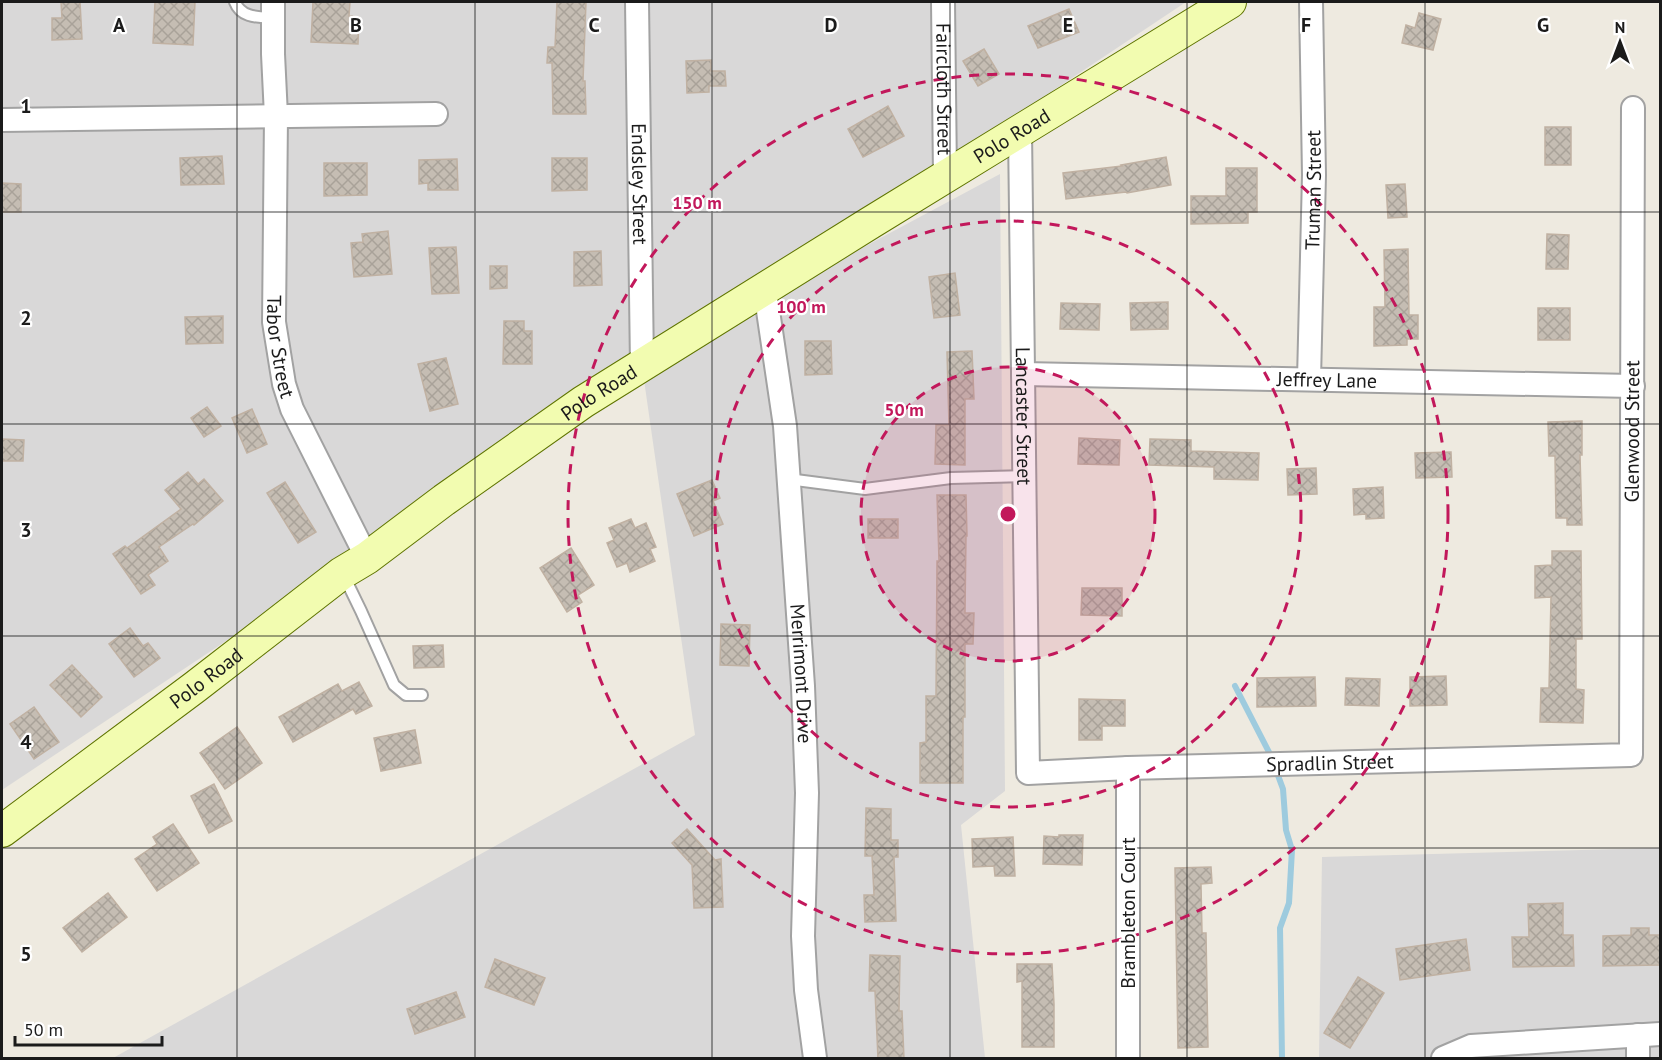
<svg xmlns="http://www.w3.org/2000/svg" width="1662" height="1060" font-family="'PT Sans',sans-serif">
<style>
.residential{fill:#d9d8d8}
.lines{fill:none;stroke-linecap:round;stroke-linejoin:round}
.stream{stroke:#9ecbde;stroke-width:6}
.building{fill:url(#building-cross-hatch);stroke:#c0b1a2;stroke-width:1.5}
.service-casing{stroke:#a2a2a2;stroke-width:14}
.minor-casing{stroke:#a2a2a2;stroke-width:26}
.secondary-casing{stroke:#5f7400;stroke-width:34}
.service{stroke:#fff;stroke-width:10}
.minor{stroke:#fff;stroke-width:22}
.secondary{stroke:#f2fcb0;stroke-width:32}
.grid{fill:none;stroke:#1b1b1b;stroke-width:1.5;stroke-opacity:0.55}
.ring{fill:none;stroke:#c2185b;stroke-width:3;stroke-dasharray:10 8}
.labels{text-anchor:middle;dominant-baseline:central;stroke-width:4.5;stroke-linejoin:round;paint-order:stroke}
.street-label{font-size:20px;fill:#1b1b1b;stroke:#fff}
.grid-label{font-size:20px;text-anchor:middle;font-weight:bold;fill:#1b1b1b;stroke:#fff;stroke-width:4.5;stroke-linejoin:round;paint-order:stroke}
.centre{fill:#c2185b;stroke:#fff;stroke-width:3}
.ring-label{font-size:18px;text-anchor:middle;font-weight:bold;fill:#c2185b;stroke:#fff;stroke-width:4.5;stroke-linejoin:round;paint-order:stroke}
</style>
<defs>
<pattern id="building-cross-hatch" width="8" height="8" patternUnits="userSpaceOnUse" patternTransform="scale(1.5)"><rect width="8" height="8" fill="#c5bdb3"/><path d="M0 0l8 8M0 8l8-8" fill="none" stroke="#a9a299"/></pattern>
</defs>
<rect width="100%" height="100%" fill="#eeeae0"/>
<g class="residential">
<polygon points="2,2 1186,2 2,790"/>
<polygon points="1000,174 1005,791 961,825 985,1058 113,1058 695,735 642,366"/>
<polygon points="1660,848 1660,1058 1319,1058 1322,857"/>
</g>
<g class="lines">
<g class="stream">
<polyline points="1235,686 1273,760"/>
<polyline points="1276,770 1283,789 1286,830 1292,850 1289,903 1280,928 1282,1058"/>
</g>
</g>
<g class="building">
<polygon points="61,2 80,2 82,39 52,40 52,18 62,18"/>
<polygon points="155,2 195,2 193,45 153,43"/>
<polygon points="313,2 350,2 349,16 359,17 358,44 311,42"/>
<polygon points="557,2 586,2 583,81 585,81 586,114 553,114 552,63 547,63 548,47 555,47"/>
<polygon points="1069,9 1079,32 1038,48 1028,26"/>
<polygon points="1419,13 1441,19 1433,50 1402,43 1406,25 1415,28"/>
<polygon points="984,49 999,74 978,86 963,61"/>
<polygon points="711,60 711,71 725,71 726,86 709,86 709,92 687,93 686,61"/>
<polygon points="888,106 904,136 863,157 848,129"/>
<rect x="1545" y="127" width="26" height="38"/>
<polygon points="222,156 224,184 181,185 180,158"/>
<polygon points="1166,157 1171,185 1127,193 1126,192 1066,199 1063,173 1122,166 1121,165"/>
<polygon points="552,158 587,158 587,190 552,191"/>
<polygon points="457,159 458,190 428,190 428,183 419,184 419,160"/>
<polygon points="324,163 367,163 367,195 324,196"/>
<polygon points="1226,168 1257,168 1257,212 1248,212 1248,223 1191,224 1191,196 1226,196"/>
<polygon points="2,183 21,184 21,212 2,212"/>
<polygon points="1405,184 1407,217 1388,218 1386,185"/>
<polygon points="388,231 392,274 354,277 351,243 363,242 362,234"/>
<polygon points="1547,234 1569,235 1568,269 1546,269"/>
<polygon points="456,247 459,293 432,294 429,248"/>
<polygon points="1408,249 1409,315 1418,315 1418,339 1407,339 1407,345 1374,346 1374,307 1385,307 1384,250"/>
<polygon points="601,251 602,285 574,286 574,252"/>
<polygon points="490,266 507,266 507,288 490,289"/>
<polygon points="955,273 960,315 934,318 929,277"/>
<polygon points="1168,302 1168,329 1131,330 1130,303"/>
<polygon points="1061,303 1100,304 1099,330 1060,329"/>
<rect x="1538" y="308" width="32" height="32"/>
<polygon points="223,316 223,343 186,344 185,317"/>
<polygon points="504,321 524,321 524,331 532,331 532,364 503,364"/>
<polygon points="805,341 831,341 832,374 805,375"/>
<polygon points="972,351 974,399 965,399 965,465 935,464 936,425 949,425 947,352"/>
<polygon points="446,358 458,404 430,411 418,364"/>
<polygon points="207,407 221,426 204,437 191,418"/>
<polygon points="252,409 267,444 247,453 232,418"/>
<polygon points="1582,421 1582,455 1580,455 1582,525 1567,525 1567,518 1556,518 1555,456 1549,456 1548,422"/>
<polygon points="1079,438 1120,440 1119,465 1078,464"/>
<polygon points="2,439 24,440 23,461 2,461"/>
<polygon points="1150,439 1191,440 1191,451 1259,453 1258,480 1214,479 1214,467 1149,465"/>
<polygon points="1451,452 1452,477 1416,478 1415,453"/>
<polygon points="1316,468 1317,494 1288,495 1287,469"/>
<polygon points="188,472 198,484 204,479 223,501 194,525 193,524 159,547 168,561 148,575 155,585 141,594 113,554 125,546 127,548 181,509 165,490"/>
<polygon points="712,480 720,498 713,501 723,524 694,536 677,494"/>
<polygon points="285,482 316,532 298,543 267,493"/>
<polygon points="1383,487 1384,518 1366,519 1366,514 1354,515 1353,489"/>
<polygon points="937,495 966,495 967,536 966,536 965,613 974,613 973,644 965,644 965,717 963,717 963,783 920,783 920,743 926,742 926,696 936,696 937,561 939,561"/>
<polygon points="631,519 635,528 646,523 656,547 650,549 655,561 630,572 627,563 617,567 607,543 614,540 609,528"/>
<rect x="868" y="519" width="30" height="19"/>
<polygon points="571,548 594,585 578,595 582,602 567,612 540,568"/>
<polygon points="1552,551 1581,551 1582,639 1576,639 1576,689 1584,690 1583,723 1540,722 1541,688 1549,688 1551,597 1535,598 1535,566 1552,565"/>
<polygon points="1082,588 1122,588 1122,616 1081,615"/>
<polygon points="721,624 750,625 749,666 720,665"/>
<polygon points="130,628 143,646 148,643 160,658 134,677 109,644"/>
<polygon points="443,645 444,667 414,668 413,646"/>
<polygon points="72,665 102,697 81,717 50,685"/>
<polygon points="1446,676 1447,705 1410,706 1410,677"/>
<polygon points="1315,677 1316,706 1257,707 1257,678"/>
<polygon points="1346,678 1380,679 1379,706 1345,705"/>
<polygon points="359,682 372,706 356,714 353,709 293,742 279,717 338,684 342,691"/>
<polygon points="1079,699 1125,700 1125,726 1102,726 1102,740 1079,740"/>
<polygon points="34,707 59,742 34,759 10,724"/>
<polygon points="237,727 262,763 225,789 200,753"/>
<polygon points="415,730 421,763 381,771 374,738"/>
<polygon points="214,784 232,821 209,833 191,796"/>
<polygon points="866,808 891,809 891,840 898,840 898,857 894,857 896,921 865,922 864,895 874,895 872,856 865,856"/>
<polygon points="173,824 199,863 157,891 135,859 157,844 153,837"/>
<polygon points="687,829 715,860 721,859 723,907 694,908 692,865 672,843"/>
<polygon points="1059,835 1083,835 1082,865 1043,864 1044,836 1059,837"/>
<polygon points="1013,837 1015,876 995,876 994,866 973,867 972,839"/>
<polygon points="1211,867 1212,883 1201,884 1202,933 1206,933 1208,1047 1178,1048 1175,868"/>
<polygon points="108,893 127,917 82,952 63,928"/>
<polygon points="1563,903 1563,935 1573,935 1574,966 1513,967 1512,937 1529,937 1528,904"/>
<polygon points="1631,928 1649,928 1649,935 1660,935 1660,965 1603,966 1603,936 1631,935"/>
<polygon points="1466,939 1470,970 1400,980 1396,949"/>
<polygon points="870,955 900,956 899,1011 902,1011 904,1059 878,1059 875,991 869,991"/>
<polygon points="495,959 545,978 534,1005 485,987"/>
<polygon points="1017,964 1052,964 1054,1004 1054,1047 1022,1047 1022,981 1017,982"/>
<polygon points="1358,977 1384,993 1350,1048 1324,1033"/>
<polygon points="456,992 465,1017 415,1034 407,1009"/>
</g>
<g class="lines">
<g class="service-casing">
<g id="service">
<path d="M 235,2 C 241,18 258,17 274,18"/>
<polyline points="788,479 865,489 951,478 1024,476"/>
<polyline points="344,576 361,611 394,685 406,695 422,695"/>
</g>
</g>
<g class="minor-casing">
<g id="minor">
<path id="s1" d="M 273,2 L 273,54 L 276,116 L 274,322 L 284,384 L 292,409 L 367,558"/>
<path id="s2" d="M 637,2 L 642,366"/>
<path id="s3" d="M 943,2 L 945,176"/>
<polyline points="2,120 436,114"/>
<path id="s4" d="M 1020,131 L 1028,773 L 1128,768 L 1631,755 L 1633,108"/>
<path id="s5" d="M 763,289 L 767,304 L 785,426 L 803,686 L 807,793 L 803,936 L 806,990 L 815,1058"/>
<path id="s6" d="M 1023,374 L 1633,386"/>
<path id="s7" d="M 1309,379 L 1314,175 L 1311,2"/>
<polyline points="1638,1035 1638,1058"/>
<polyline points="1128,1058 1128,768"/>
<polyline points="1443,1058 1471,1046 1660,1034"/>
</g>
</g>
<g class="secondary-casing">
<g id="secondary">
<path id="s8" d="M 2,831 L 195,687 L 342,573 L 367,558 L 444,500 L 583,402 L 870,223 L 1230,2"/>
</g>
</g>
<use href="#service" class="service"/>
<use href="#minor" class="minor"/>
<use href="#secondary" class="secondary"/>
</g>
<path class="grid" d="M 237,2 L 237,1058M 475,2 L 475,1058M 712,2 L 712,1058M 950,2 L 950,1058M 1187,2 L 1187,1058M 1425,2 L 1425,1058M 2,212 L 1660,212M 2,424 L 1660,424M 2,636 L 1660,636M 2,848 L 1660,848"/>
<circle cx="1008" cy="514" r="147" fill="#c2185b" fill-opacity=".12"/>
<g class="ring">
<circle cx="1008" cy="514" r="147"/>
<circle cx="1008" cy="514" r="293"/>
<circle cx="1008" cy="514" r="440"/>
</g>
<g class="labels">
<g class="street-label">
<text stroke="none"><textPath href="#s3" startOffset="87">Faircloth Street</textPath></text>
<text stroke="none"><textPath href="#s8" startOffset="1227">Polo Road</textPath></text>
<text stroke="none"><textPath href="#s2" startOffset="182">Endsley Street</textPath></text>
<text stroke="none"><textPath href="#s7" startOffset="189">Truman Street</textPath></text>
<text stroke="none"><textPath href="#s1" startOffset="345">Tabor Street</textPath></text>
<text stroke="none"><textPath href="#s6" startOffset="304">Jeffrey Lane</textPath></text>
<text stroke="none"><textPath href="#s8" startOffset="741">Polo Road</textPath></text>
<text stroke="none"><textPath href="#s4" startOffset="285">Lancaster Street</textPath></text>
<text stroke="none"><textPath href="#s4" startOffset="1569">Glenwood Street</textPath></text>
<text stroke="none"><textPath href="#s5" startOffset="387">Merrimont Drive</textPath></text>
<text stroke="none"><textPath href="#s8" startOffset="255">Polo Road</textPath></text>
<text stroke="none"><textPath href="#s4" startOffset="944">Spradlin Street</textPath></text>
<text transform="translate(1128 913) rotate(-90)">Brambleton Court</text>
</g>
</g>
<g class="grid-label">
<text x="119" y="32">A</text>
<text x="356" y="32">B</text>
<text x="594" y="32">C</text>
<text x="831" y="32">D</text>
<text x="1068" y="32">E</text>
<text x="1306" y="32">F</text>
<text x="1543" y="32">G</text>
<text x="26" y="113">1</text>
<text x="26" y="325">2</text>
<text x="26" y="537">3</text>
<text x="26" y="749">4</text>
<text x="26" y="961">5</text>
</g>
<circle cx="1008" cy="514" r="9" class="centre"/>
<g class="ring-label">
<text x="697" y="209">150 m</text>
<text x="801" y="313">100 m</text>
<text x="904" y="416">50 m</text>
</g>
<rect width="1662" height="1060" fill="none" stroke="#1b1b1b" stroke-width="6"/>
<g transform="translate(1620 42)" stroke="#ffffff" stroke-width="4.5" paint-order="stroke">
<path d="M0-4.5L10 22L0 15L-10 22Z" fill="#1b1b1b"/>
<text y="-9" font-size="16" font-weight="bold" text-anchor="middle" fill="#1b1b1b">N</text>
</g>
<path d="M15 1036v9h147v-9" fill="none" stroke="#1b1b1b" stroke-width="3"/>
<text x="24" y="1036" font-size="18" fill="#1b1b1b" stroke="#ffffff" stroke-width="4.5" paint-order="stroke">50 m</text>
</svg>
